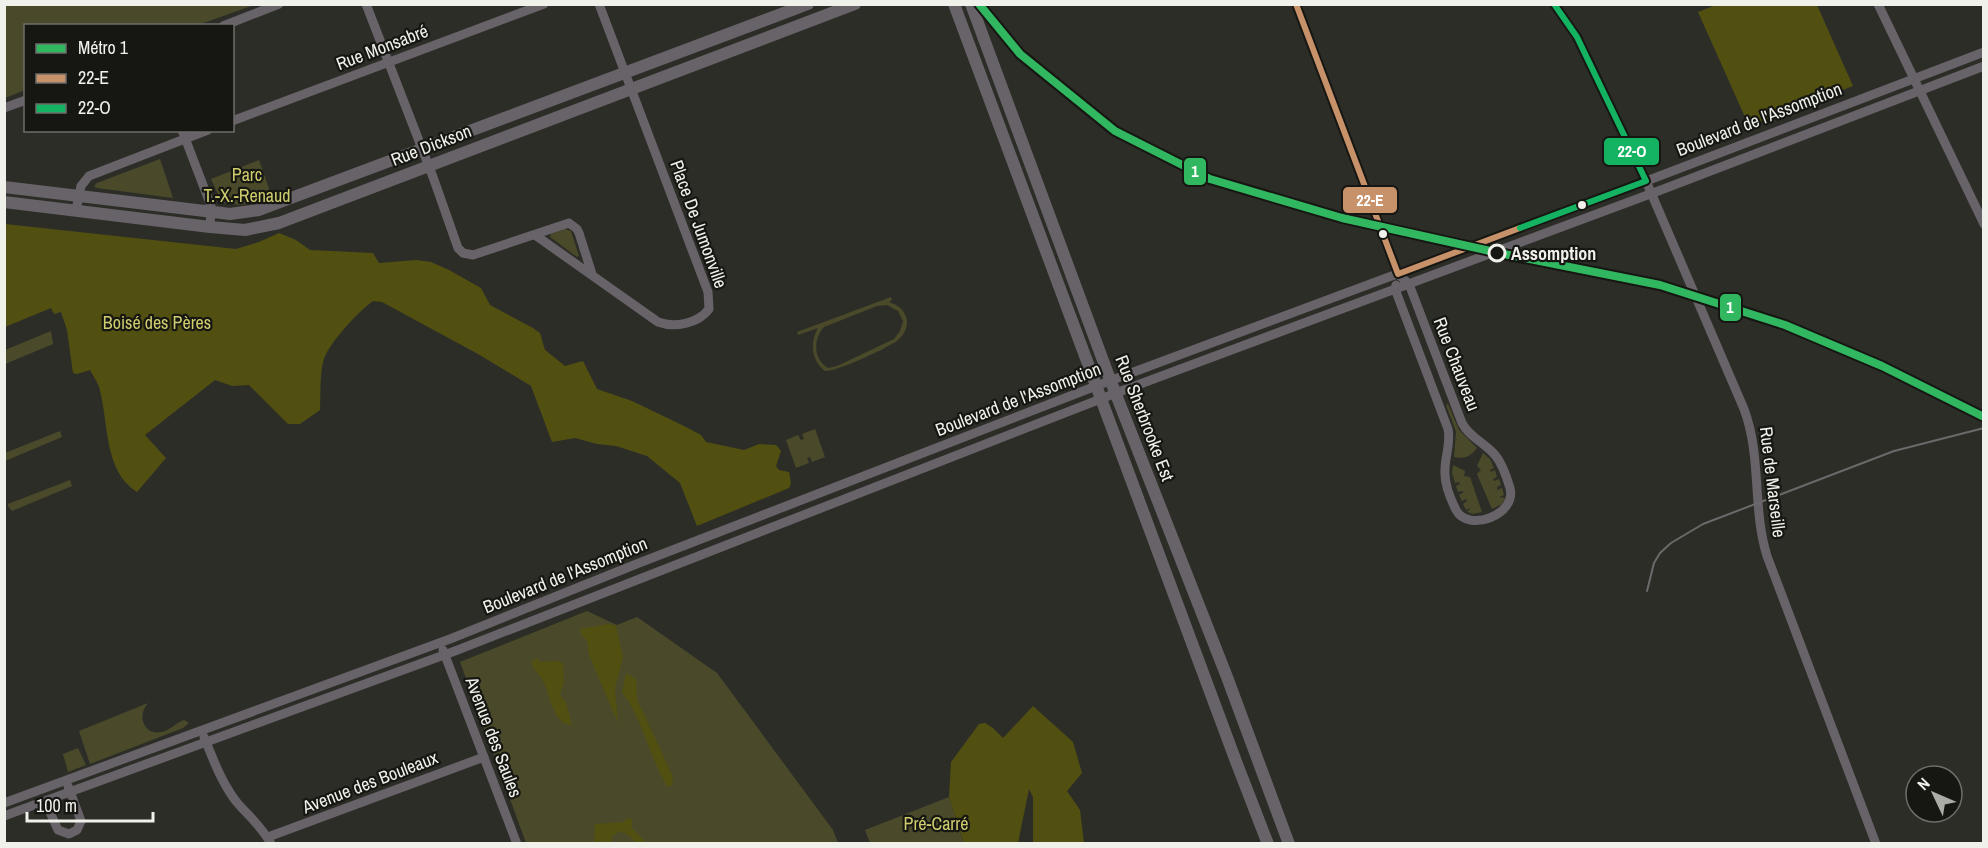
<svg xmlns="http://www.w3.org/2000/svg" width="1988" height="848" font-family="'Archivo Narrow',sans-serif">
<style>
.green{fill:#4a4a2a;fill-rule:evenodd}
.forest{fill:#515011}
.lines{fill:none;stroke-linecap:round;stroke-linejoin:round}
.minor{stroke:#686369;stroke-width:9}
.major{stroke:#686368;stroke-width:12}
.rail{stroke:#6b6969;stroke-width:2}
.bus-1-casing{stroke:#161612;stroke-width:10}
.bus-2-casing{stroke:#161612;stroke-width:10}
.bus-1{stroke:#c7916a;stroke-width:6}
.bus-2{stroke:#13b361;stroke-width:6}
.metro-1-casing{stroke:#161612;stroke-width:12}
.metro-1{stroke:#31b760;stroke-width:8}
.bus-dot{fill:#f1f1ec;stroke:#161612;stroke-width:2}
.stop-dot{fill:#161612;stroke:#f1f1ec;stroke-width:3}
.labels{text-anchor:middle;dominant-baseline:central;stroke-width:4.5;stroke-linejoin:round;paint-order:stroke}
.street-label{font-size:18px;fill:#f1f1ec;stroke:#161612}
.park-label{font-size:18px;fill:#cfcd6e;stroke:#161612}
.stop-label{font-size:18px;font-weight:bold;fill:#f1f1ec;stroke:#161612;text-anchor:start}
.line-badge{stroke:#161612;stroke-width:2}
.badge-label{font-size:16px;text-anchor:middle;font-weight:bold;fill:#fff}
</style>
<rect width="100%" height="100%" fill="#2d2d28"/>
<g class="green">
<polygon points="4,5 5,4 254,5 198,25 26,26 25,90 5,98"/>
<polygon points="160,159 173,198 97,188 94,186 97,183"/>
<polygon points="259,160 272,197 242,205 222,203 211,179"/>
<polygon points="565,229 571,231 579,256 577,257 550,237 551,234"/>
<path d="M 891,297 L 892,300 L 889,302 C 897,305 903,308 906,317 C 909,325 905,333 899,339 C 891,347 836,372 825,371 C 811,360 810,342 818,328 L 798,335 L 797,332 ZM 887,305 L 898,311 L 903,321 L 900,331 L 894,339 L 837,366 L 828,368 C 813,359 813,339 824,327 L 877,306 Z"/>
<polygon points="51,331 53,344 5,364 5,350"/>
<path d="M 1448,404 L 1459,430 L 1477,448 C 1470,457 1465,459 1454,457 L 1456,432 L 1446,405 Z"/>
<polygon points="815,429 825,457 812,462 810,457 807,458 809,463 796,468 786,440 798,435 801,440 804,439 802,434"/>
<polygon points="60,431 62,437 5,461 5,453"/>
<polygon points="1483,453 1490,459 1494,468 1490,470 1491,472 1495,470 1497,477 1493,479 1494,481 1499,479 1501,485 1497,487 1497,490 1502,488 1504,495 1499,497 1505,498 1502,504 1492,509 1477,474 1481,470 1477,466"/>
<polygon points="1453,465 1465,471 1464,476 1470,477 1482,512 1473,514 1467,512 1471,508 1466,510 1463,504 1467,501 1466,499 1462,501 1459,495 1464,492 1462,491 1458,492 1456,486 1460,484 1459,482 1455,483 1452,473"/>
<polygon points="70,480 72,486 12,511 8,506 8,504"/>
<polygon points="587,611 617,625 637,617 717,673 833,830 838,843 526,843 460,662"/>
<path d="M 148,703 C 137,715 143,736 162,732 C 170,730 176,723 184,720 L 189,723 L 183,728 L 90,764 L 79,731 Z"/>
<polygon points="78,748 86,765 68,772 63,754"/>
<polygon points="949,797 964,843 870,843 865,830"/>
</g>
<g class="forest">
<polygon points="1716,5 1817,5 1853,86 1749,126 1698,12"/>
<path d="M 5,224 L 236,249 L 259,242 L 279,233 L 296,240 L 310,250 L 373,253 L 379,263 L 416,260 L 431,262 L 449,270 L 481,288 L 490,305 L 533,328 L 540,333 L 545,350 L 565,366 L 583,361 L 597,389 L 632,401 L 684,426 L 701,435 L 706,442 L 744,450 L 759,444 L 776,445 L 781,451 L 776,466 L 779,470 L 789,472 L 791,483 L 789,488 L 697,526 L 680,483 L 647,456 L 616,446 L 597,444 L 575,438 L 552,442 L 531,386 L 478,354 L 382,302 L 373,301 C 358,312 335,337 326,354 C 319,367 321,395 320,410 L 300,424 L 288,424 L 249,385 L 232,386 L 215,380 L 145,435 L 166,458 L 137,492 C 103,471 109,421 99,387 C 97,381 93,376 90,370 L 77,374 L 73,373 L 67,330 L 61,312 L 54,314 L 51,308 L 5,327 Z"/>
<polygon points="609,624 616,626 623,657 615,688 618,723 589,655 587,641 581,634 580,629"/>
<path d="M 537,658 L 541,662 L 558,661 L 563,664 L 564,682 L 560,694 L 566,703 L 572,725 C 553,724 551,697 544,683 C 541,675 534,671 531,662 Z"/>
<path d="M 626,673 L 636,679 L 637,699 L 673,777 L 672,786 L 667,786 C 649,756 643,719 622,692 Z"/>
<polygon points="1033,706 1073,742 1082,773 1067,791 1080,810 1084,843 1033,843 1033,797 1029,789 1018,843 964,843 949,797 951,762 979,724 985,723 993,728 1003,738"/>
<polygon points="628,818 632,820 632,828 647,843 637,843 627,834 620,831 612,836 612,843 594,843 595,824 623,822"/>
</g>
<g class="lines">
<g class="minor">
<polyline points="366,4 433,177 458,248 463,253 473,255 569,223 577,229 579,233 592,274"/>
<path d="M 1296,4 L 1398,274 L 1409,284 L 1462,423 C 1469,437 1485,443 1495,455 C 1502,463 1507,478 1510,488 C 1517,515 1468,533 1456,510 C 1450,498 1444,483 1445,470 C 1445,456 1451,443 1448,429 L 1395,289 L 1396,285"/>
<path d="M 1554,4 L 1577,37 L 1646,181 L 1744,409 C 1762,457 1752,508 1767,556 L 1876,844"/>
<polyline points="1878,4 1984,224"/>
<polyline points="223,26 279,4"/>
<polyline points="4,108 26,100"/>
<polyline points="232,121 544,4"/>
<polyline points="182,130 211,206 210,227"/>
<polyline points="76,210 81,186 89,176 208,130"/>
<path d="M 535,235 L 658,322 C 674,328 698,324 709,309 L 708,292 L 599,4"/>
<polyline points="443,650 517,844"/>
<path d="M 204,737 C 213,759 221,781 235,800 C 247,815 262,826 271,844"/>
<polyline points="45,801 58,830 69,834 77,830 81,821 68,786"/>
<polyline points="4,803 450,639 639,563 1096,386 1636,185 1984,52"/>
<polyline points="4,816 455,651 1116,393 1661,190 1984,66"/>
<polyline points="268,837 484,757"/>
</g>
<g class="major">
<polyline points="954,4 1237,764 1268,844"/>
<polyline points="971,4 1108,374 1227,677 1289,844"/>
<polyline points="4,187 230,214 259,210 808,4"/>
<polyline points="4,202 210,227 245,230 279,223 855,4"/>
</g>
<polyline class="rail" points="1647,591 1654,563 1660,553 1671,543 1703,524 1894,451 1984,428"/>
<g class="bus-1-casing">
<polyline id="bus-1" points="1296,4 1398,274 1520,228"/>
</g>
<g class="bus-2-casing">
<polyline id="bus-2" points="1520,228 1646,181 1577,37 1554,4"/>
</g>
<use href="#bus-1" class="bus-1"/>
<use href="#bus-2" class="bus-2"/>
<g class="metro-1-casing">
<polyline id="metro-1" points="979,4 1020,54 1115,131 1210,179 1342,218 1499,253 1660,285 1785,325 1882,366 1984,417"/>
</g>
<use href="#metro-1" class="metro-1"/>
</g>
<g class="bus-dot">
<circle cx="1582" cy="205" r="5"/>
<circle cx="1383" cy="234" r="5"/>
</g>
<circle class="stop-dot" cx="1497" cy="253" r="8"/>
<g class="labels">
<g class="street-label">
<text transform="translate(382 47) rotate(-21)">Rue Monsabré</text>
<text transform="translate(1759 119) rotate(-21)">Boulevard de l'Assomption</text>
<text transform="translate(431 145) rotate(-21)">Rue Dickson</text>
<text transform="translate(699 224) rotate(70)">Place De Jumonville</text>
<text transform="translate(1457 364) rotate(69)">Rue Chauveau</text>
<text transform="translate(1018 399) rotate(-21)">Boulevard de l'Assomption</text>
<text transform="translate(1145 418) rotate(69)">Rue Sherbrooke Est</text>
<text transform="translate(1773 482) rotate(83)">Rue de Marseille</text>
<text transform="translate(565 575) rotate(-22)">Boulevard de l'Assomption</text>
<text transform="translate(494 737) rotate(69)">Avenue des Saules</text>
<text transform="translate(370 782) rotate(-21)">Avenue des Bouleaux</text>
</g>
<g class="park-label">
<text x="247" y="174">Parc<tspan x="247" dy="21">T.-X.-Renaud</tspan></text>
<text x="157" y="322">Boisé des Pères</text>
<text x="936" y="823">Pré-Carré</text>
</g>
<g class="stop-label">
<text x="1511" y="253">Assomption</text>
</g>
</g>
<g class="line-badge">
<rect x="1603" y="137" width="57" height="29" rx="6" fill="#13b361"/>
<rect x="1183" y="157" width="24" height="29" rx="6" fill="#31b760"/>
<rect x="1342" y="186" width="56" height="28" rx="6" fill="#c7916a"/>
<rect x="1719" y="293" width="23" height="29" rx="6" fill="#31b760"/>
</g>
<g class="badge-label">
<text x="1632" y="157">22-O</text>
<text x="1195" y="177">1</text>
<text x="1370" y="206">22-E</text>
<text x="1730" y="313">1</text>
</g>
<rect width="1988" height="848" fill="none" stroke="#f1f1ec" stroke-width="12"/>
<rect x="24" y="24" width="210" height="108" fill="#161612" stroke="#6e6e69" stroke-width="1.5"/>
<rect x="36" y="44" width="30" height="9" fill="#31b760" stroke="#6e6e69" stroke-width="1.5"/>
<text x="78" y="54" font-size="18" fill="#f1f1ec">Métro 1</text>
<rect x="36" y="74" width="30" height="9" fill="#c7916a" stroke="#6e6e69" stroke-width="1.5"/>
<text x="78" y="84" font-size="18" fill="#f1f1ec">22-E</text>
<rect x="36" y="104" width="30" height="9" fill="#13b361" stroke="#6e6e69" stroke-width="1.5"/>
<text x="78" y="114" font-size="18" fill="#f1f1ec">22-O</text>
<g transform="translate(1934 794) rotate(314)"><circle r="28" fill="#161612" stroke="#6e6e69" stroke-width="1.5"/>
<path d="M0-4.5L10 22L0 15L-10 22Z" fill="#acaca7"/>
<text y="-9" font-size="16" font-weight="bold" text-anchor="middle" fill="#f1f1ec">N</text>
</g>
<path d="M27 812v9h126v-9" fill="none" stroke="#f1f1ec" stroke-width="3"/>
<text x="36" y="812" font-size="18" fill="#f1f1ec" stroke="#161612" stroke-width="4.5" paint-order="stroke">100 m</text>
</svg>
